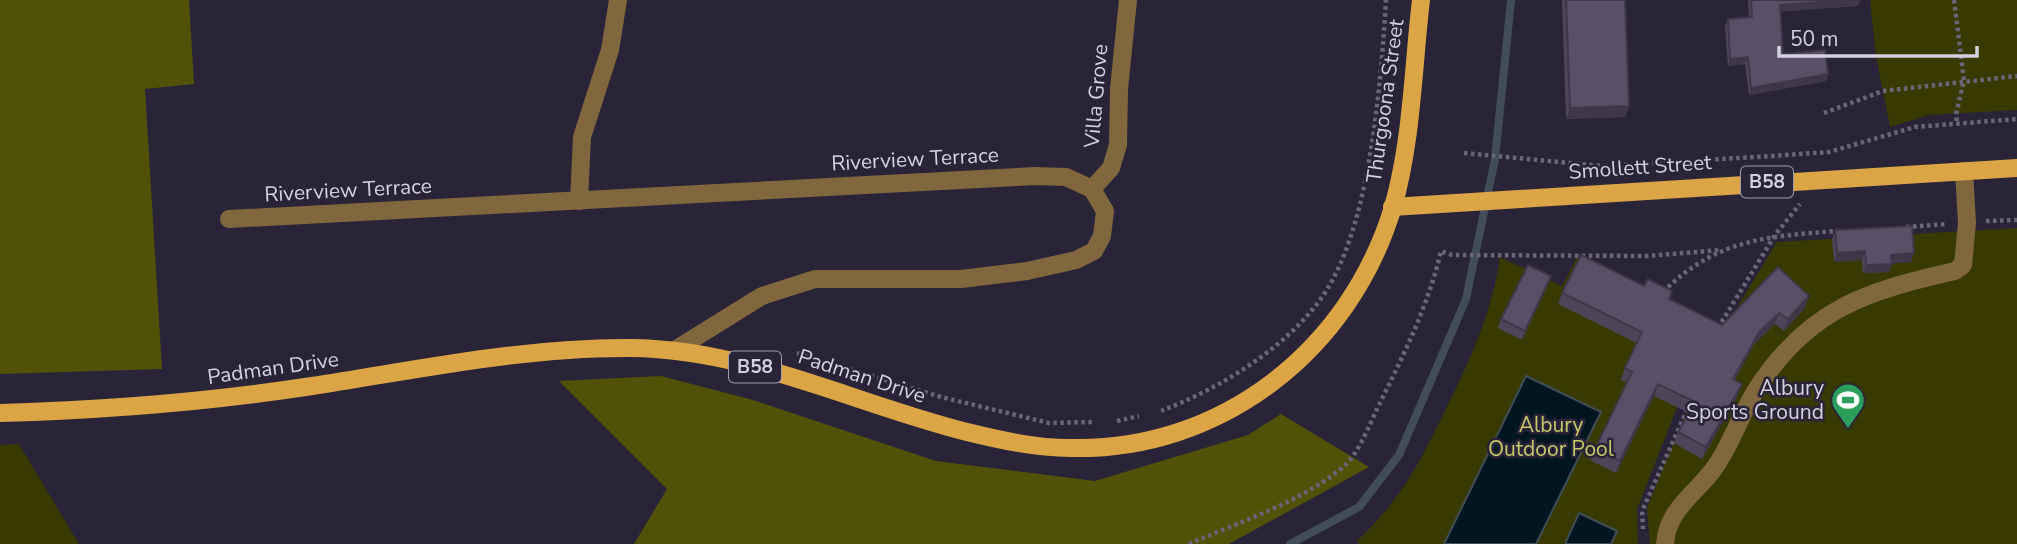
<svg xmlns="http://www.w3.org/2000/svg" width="2017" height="544" font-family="'Nunito Sans',sans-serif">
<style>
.green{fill:#383a02}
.forest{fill:#515207}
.water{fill:#021621;stroke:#414e5a;stroke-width:2}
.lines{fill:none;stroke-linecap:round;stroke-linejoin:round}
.stream{stroke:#414e5a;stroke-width:8}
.path{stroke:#6a6578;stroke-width:4.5;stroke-dasharray:3.5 3.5;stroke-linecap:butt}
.minor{stroke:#81673d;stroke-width:18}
.major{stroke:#dba546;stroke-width:18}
.wall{fill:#4d4559}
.shaded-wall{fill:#3e3849}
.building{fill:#595068;stroke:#3e3849;stroke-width:2}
.labels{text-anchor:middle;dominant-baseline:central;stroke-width:5;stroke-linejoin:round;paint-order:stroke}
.shield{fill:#2a2439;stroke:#a19dad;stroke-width:2}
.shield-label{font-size:19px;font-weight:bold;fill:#d4d1df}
.street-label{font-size:21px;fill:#d4d1df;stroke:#2a2439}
.poi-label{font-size:21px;fill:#d4d1df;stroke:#2a2439;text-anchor:end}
.park-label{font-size:21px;fill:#c4c868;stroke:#2a2439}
</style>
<rect width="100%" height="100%" fill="#2a2439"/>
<g class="green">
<polygon points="1870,0 2017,0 2017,110 1929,115 1890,127 1876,56"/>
<polygon points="2017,228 2017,544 1650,544 1647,508 1710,352 1777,242"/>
<path d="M 1500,257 L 1562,286 L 1577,257 L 1710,324 L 1637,509 L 1638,544 L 1359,544 L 1357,541 C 1401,499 1418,466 1444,413 C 1469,362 1492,314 1500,257 Z"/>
<polygon points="19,444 79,544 0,544 0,445"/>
</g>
<g class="forest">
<polygon points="0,0 189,0 194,84 145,89 162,369 0,374"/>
<polygon points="661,376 753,400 936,461 1095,481 1248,435 1281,414 1369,467 1229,544 634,544 667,489 559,381"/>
</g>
<g class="water">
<polygon points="1526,376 1601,412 1536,544 1444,544"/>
<polygon points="1579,513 1617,531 1611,544 1565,544"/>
</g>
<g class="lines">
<polyline class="stream" points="1290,544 1359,507 1399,455 1466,299 1495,159 1511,0"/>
<g class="path">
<polyline points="1954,0 1964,80 1956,114 1957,123"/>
<polyline points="1824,113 1883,91 2017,76"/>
<polyline points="1464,153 1602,166 1772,156 1829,152 1915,127 2017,119"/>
<polyline points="1986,221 2017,220"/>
<polyline points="1906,227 1946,224"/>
<path d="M 1663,292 C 1716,239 1768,236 1838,231"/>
<polyline points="1718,328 1775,235 1800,204"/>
<polyline points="797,353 941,397 1049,423 1094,422"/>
<path d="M 1161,411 C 1221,388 1296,343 1329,286 C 1371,215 1381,82 1386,0"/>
<polyline points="1117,421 1139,416"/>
<polyline points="1643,529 1642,511 1688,408"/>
<path d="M 1189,544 C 1239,522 1299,503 1342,468 C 1358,455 1368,428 1377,409 C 1402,358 1428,307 1441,251 L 1452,255 L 1647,256 L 1721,250"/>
</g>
<g class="minor">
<polyline points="1092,189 1111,168 1118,145 1119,89 1128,0"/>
<polyline points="579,201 582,137 610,50 618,0"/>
<polyline points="229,219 1036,176 1066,177 1092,189 1105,211 1102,236 1094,251 1076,260 1027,271 961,279 815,279 762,296 675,350"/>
<path d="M 1665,544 C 1667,510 1695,494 1713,470 C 1731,446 1740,415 1756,390 C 1808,309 1866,291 1955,271 L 1963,265 L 1967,223 L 1964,171"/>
</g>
<g class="major">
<polyline points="1392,207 2017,168"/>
<path d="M 0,413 C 104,410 208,402 312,386 C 417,370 524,347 631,348 C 748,349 855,404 967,432 C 1000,440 1035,448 1070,448 C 1221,452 1350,350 1393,207 C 1412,141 1413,68 1421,0"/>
</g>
</g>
<g class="wall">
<polygon points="1562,0 1625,0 1629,106 1625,117 1566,119"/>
<polygon points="1748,0 1860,0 1858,6 1780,11 1783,54 1828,74 1826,81 1749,95 1745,64 1728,66 1725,26 1728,19 1749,18"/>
<polygon points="1835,230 1911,262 1892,263 1889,272 1863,273 1862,260 1834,262 1832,239"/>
<polygon points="1548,285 1522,340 1498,328 1501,319"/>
<polygon points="1644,286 1722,325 1805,308 1784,331 1775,324 1754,344 1735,380 1738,395 1702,459 1674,443 1678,432 1689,413 1654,396 1616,473 1590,460 1595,449 1627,382 1621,380 1625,368 1637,343 1558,304 1562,293"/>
</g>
<g class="shaded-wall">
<polygon points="1847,0 1860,0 1858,6 1777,12 1780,5"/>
<polygon points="1748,57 1745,64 1728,66 1730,59"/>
<polygon points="1828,74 1826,81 1749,95 1751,88"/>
<polygon points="1629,106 1625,117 1566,119 1570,108"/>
<polygon points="1865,251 1862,260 1834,262 1837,253"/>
<polygon points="1914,253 1911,262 1888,264 1891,255"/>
<polygon points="1892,264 1889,272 1863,273 1866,265"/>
<polygon points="1551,276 1548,285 1522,340 1525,331"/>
<polygon points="1809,296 1805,308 1784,331 1788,319"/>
<polygon points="1779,313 1775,324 1754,344 1729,390 1733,379 1759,332"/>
<polygon points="1658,384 1654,396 1616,473 1620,461"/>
<polygon points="1742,384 1738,395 1702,459 1706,447"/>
</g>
<g class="building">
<polygon points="1566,0 1625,0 1629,106 1570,108"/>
<polygon points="1751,0 1847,0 1780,5 1783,54 1825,50 1828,74 1751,88 1748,57 1730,59 1728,19 1752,17"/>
<polygon points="1912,226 1914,253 1891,255 1892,264 1866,265 1865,251 1837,253 1835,230"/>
<polygon points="1581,255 1644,286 1648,279 1672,291 1669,299 1722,325 1778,267 1809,296 1788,319 1779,313 1759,332 1733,379 1742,384 1706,447 1678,432 1695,402 1658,384 1620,461 1595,449 1632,372 1625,368 1642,332 1562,293"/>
<polygon points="1528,265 1551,276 1525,331 1501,319"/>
</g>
<defs>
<g id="stadium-pin" transform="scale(1.75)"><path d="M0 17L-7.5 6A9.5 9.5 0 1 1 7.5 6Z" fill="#2e9e5b" stroke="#2a2439"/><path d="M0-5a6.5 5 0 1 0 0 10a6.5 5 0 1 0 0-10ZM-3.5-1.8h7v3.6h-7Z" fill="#fff"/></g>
</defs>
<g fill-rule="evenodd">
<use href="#stadium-pin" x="1848" y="400"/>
</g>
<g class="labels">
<g class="shield">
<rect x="1741" y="166.5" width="52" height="31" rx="5"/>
<rect x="729" y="351.5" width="52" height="31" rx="5"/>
</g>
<g class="shield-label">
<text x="1767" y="182">B58</text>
<text x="755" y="367">B58</text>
</g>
<g class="street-label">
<text transform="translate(1096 96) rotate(-85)">Villa Grove</text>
<text transform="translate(1385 101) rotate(-82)">Thurgoona Street</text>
<text transform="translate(915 159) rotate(-3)">Riverview Terrace</text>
<text transform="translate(1640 167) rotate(-4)">Smollett Street</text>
<text transform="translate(348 190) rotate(-3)">Riverview Terrace</text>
<text transform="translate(273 368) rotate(-8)">Padman Drive</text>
<text transform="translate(862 376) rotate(18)">Padman Drive</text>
</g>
<g class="poi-label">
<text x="1824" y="388">Albury<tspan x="1824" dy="24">Sports Ground</tspan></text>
</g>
<g class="park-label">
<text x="1551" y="425">Albury<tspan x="1551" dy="24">Outdoor Pool</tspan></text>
</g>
</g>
<path d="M1779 46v10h198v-10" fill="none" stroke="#d4d1df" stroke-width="3.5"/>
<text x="1790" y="46" font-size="21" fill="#d4d1df" stroke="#2a2439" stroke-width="5" paint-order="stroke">50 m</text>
</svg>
